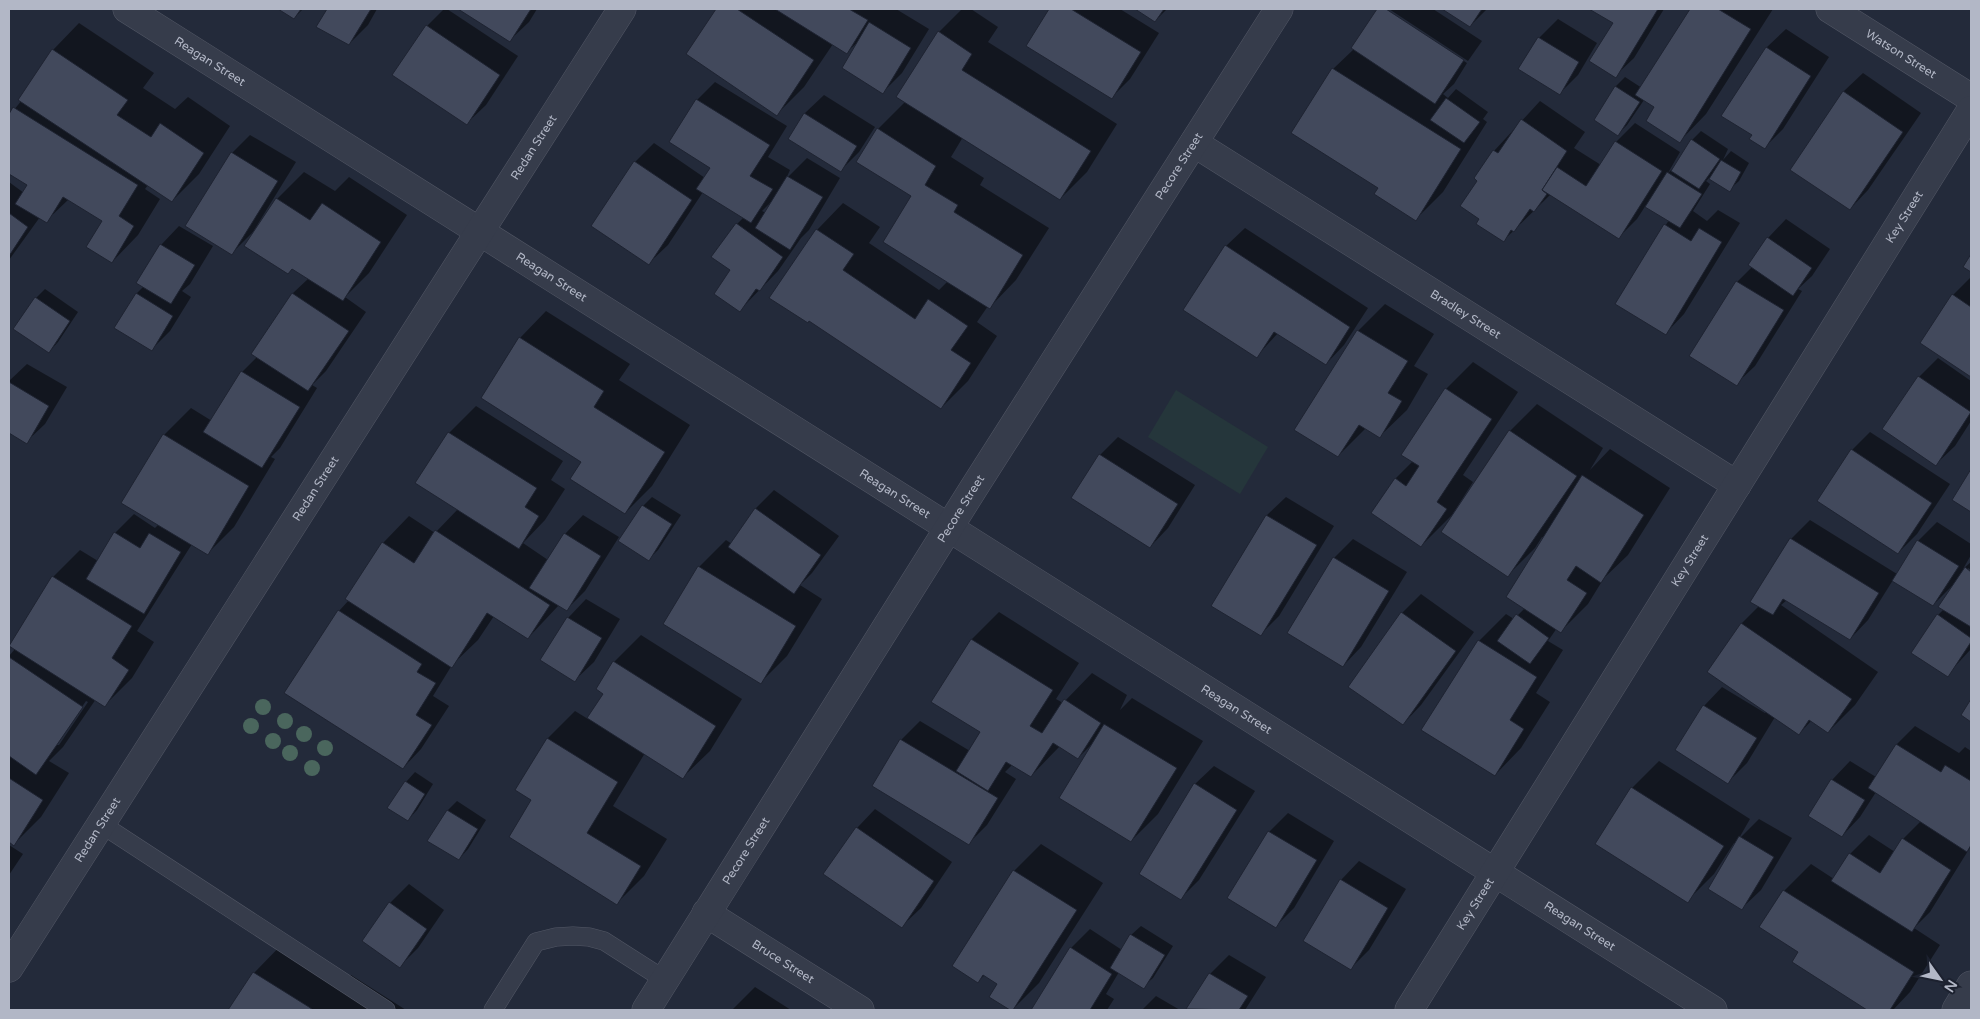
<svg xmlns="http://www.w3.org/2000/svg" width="1980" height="1019" font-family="'Varela Round',sans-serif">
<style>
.green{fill:#25363b}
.shadow{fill:#0007;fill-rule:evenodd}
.building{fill:#42495c;stroke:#1e2331}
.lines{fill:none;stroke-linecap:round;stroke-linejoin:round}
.service-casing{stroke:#525765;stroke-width:19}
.minor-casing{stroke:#525765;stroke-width:29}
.tertiary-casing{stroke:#525765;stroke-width:29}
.service{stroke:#363c4b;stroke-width:18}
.minor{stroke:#363c4b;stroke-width:28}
.tertiary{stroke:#363c4b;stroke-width:28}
.tree{fill:#4a665d}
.labels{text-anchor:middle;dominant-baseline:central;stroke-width:4.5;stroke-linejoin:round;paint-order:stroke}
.street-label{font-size:12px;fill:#b2b7c6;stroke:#1c212f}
</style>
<rect width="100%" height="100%" fill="#232a3a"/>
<polygon class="green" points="1176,390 1268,447 1240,494 1148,437"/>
<g class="shadow">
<polygon points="280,9 303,9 294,18"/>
<polygon points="328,9 377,9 368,25 349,44 318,26"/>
<polygon points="444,9 447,9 518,56 486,105 467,123 427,26"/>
<polygon points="461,9 537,9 529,22 510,40"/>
<polygon points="718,9 896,9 929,29 902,73 883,92 859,41 847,52 833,44 804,87 777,114 688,54"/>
<polygon points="962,9 971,9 998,27 988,42 1117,124 1087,172 1060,199 963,137 951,157 984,178 980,185 1049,228 1016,280 990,307 988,306 977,322 997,336 968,381 941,408 809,320 817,230 843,203 880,227 869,243 939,290 948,281 913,196 878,129 906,101 939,32"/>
<polygon points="1050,9 1120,9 1159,33 1130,79 1111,98 1028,45"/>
<polygon points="1137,9 1167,9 1155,21"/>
<polygon points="1379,9 1384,9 1467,63 1454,84 1443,94 1448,98 1456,89 1488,112 1483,119 1487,122 1443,192 1416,219 1379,187 1333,69 1354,49 1353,48"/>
<polygon points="1389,9 1433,9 1482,41 1468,61"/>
<polygon points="1444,9 1487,9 1470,26"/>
<polygon points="1591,9 1664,9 1634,58 1615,76 1614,23"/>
<polygon points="1692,9 1773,9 1706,114 1680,141 1656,107 1644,100 1627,125 1618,134 1595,120 1616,86 1625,77 1642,88"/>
<polygon points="1558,19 1597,43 1578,75 1560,93 1539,38"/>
<polygon points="79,23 154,73 143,88 175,109 188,97 230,126 199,174 172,201 148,185 145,189 160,199 138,235 112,262 103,221 69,199 46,221 40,217 9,260 9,182 24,193 29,185 9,172 9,116 22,100 53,50"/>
<polygon points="1786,29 1829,57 1783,129 1765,147 1753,135 1723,115 1767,47"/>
<polygon points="1863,73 1921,113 1868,190 1850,209 1792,170 1844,91"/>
<path d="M 715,82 L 787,126 L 768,157 L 790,170 L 786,179 L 807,158 L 840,178 L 809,230 L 801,238 L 778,271 L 740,310 L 732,270 L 737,224 L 744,217 L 703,192 L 668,245 L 649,263 L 593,226 L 635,162 L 654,143 L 705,178 L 711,168 L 697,100 ZM 773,200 L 766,213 L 762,211 Z"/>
<polygon points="824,95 875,127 859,152 841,170 790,138 805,113"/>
<polygon points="1540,101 1585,132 1574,148 1601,165 1616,142 1635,123 1680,152 1668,173 1677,164 1692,140 1701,131 1728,149 1723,160 1731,151 1749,163 1739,181 1729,190 1709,178 1706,181 1710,184 1693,211 1707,221 1718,210 1740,223 1684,314 1666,333 1617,303 1669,220 1646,205 1637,219 1618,238 1550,195 1504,240 1481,219 1479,181 1494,151"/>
<polygon points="250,135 296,162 253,232 232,253 232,153"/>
<path d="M 304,172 L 335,191 L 349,177 L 407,215 L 369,273 L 345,297 L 366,312 L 326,371 L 312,385 L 317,388 L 280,448 L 271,457 L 275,459 L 234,527 L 207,554 L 192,544 L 137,631 L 154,642 L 132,678 L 105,705 L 96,699 L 63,747 L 49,761 L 69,773 L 41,817 L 14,844 L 9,841 L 9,656 L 15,649 L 53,577 L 80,550 L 98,561 L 115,533 L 134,514 L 155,528 L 159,524 L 164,435 L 191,408 L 212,421 L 242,372 L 257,357 L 253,354 L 293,293 L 309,278 L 293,268 L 246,245 L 277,199 ZM 86,701 L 88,702 L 59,745 L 56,745 Z"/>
<polygon points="1786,219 1830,249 1812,276 1798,289 1802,291 1755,366 1736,384 1691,355 1737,282 1752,267 1768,238"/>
<polygon points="179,226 213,246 190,284 182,291 191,297 170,331 151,350 115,328 137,293 144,286 161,245"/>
<polygon points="1245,228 1368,308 1344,345 1326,364 1278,333 1257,356 1226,246"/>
<polygon points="1971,277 1971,376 1922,343 1953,295"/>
<polygon points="45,289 78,312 58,342 49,352 36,298"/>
<polygon points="1385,304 1434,334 1414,366 1428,374 1407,410 1380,436 1366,428 1338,456 1296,430 1358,331"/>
<polygon points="546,311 630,364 619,380 690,425 652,486 625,513 583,461 520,338"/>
<polygon points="1938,358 1971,381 1971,421 1955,446 1936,464 1884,428 1919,377"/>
<polygon points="1473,362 1518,392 1463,475 1473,482 1452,515 1421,546 1373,513 1396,478 1413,461 1403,454 1446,389"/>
<polygon points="27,364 67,387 45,424 26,442 9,432 9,381"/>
<polygon points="1537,404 1603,448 1590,470 1610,449 1670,488 1628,555 1604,578 1588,604 1561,631 1557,628 1548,641 1563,650 1536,693 1550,702 1521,748 1495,775 1479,641 1506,614 1514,619 1525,608 1544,538 1542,537 1535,548 1508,575 1443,532 1510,431"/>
<polygon points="476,406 563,461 551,480 565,489 545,520 523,543 548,560 565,534 583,515 619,537 585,591 566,610 559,605 528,638 494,616 478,640 452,665 433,696 449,706 421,749 403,768 339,611 349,600 383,543 409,516 435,533 458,509 449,433"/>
<polygon points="1870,432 1950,484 1917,534 1898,553 1852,450"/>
<polygon points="1118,437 1195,485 1168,528 1150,547 1100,455"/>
<polygon points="774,490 839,536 812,573 800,585 822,599 787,656 761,682 699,567 726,540 732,544 755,509"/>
<polygon points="652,497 681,515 658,550 649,559 643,506"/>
<polygon points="1286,497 1334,526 1279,616 1261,634 1213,605 1267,515"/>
<polygon points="1810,520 1897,574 1918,541 1937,522 1971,544 1971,555 1963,569 1971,562 1971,570 1968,568 1968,571 1971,574 1971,649 1947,675 1938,615 1944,609 1952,586 1933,605 1893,580 1868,620 1850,639 1787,600 1781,605 1878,672 1855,705 1828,732 1812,720 1799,734 1775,717 1747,763 1728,782 1704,706 1722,687 1765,713 1766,711 1709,672 1742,623 1759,606 1791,539"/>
<polygon points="1353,539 1407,572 1361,647 1343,666 1289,633 1334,558"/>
<polygon points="1421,594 1474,632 1421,705 1403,724 1350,686 1402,613"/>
<polygon points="586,599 620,619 594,662 575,680 568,618"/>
<polygon points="999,612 1079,663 1056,699 1063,703 1092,673 1127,695 1120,710 1132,698 1203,741 1158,814 1131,841 1092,744 1078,758 1060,746 1031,776 1013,764 1005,772 1016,779 987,825 969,843 901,740 920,721 970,751 982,732 933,702 972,639"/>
<polygon points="641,635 742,699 710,751 683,777 645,753 613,806 667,839 644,876 617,903 533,800 517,789 548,738 575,711 588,719 604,694 614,662"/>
<polygon points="1915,726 1959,753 1965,747 1971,751 1971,846 1930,912 1914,928 1940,945 1910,992 1893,1010 1870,1010 1794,962 1800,952 1784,891 1811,864 1834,879 1850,854 1869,835 1895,852 1903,839 1921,821 1876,792 1860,817 1842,836 1832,780 1850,761 1876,777 1897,744"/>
<polygon points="1659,761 1750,819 1738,840 1759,819 1792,838 1761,890 1742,908 1736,844 1734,843 1714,874 1687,901 1632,788"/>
<polygon points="1214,766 1255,791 1199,880 1181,898 1195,784"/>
<polygon points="415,772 433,784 417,810 408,820 406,782"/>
<polygon points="457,801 486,820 468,849 459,859 429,841 448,810"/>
<polygon points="875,809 952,862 921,908 902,926 857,828"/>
<polygon points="1288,813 1334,841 1294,908 1275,927 1269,832"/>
<polygon points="1041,844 1103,883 1039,983 1012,1010 991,997 999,984 985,975 978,981 954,966 1014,871"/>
<polygon points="9,845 23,854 9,875"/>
<polygon points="1359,861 1406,889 1369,950 1351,968 1341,880"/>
<polygon points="409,884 444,910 418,948 400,966 390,903"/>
<polygon points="1141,926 1173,946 1153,978 1143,987 1119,972 1106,994 1114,999 1107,1010 1033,1010 1071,948 1090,929 1122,950 1131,935"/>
<polygon points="287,939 348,978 351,975 406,1010 230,1010 254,973"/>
<polygon points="1229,955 1266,977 1245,1010 1188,1009 1210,974"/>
<polygon points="755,987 791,1010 732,1010"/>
<polygon points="1156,996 1180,1010 1142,1010"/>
</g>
<g class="building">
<polygon points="278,9 301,9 294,19"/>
<polygon points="327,9 371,9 349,45 316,27"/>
<polygon points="458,9 531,9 510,42"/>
<polygon points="716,9 737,9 814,60 777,116 686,54"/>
<polygon points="775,9 849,9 868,20 847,54"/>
<polygon points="1049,9 1071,9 1141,52 1112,99 1026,46"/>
<polygon points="1135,9 1164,9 1155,22"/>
<polygon points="1377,9 1386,9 1464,60 1435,104 1351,48"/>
<polygon points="1442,9 1482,9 1470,27"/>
<polygon points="1589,9 1658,9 1616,78 1589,61 1613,23"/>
<polygon points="1690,9 1718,9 1751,29 1680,143 1646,121 1654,107 1635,95"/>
<polygon points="869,22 911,48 883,94 842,68"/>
<polygon points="426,25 500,75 467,125 392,75"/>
<polygon points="938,31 972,54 962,70 1091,151 1060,200 896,97"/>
<polygon points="1538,37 1579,62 1560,95 1518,69"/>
<polygon points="1766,47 1811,76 1765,149 1749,139 1752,135 1721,116"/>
<polygon points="52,49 128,100 117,115 151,137 160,123 204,153 172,202 18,100"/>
<polygon points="1332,68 1461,149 1416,221 1374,194 1378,188 1291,133"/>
<polygon points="1615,86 1640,102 1618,136 1594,120"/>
<polygon points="1843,91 1903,132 1850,210 1790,170"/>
<polygon points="1446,98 1480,122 1464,143 1430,120"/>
<polygon points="696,99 770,145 750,176 773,189 751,223 696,189 710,168 669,142"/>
<polygon points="13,107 138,185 119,216 134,226 112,263 86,247 102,221 63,197 47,223 15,204 27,185 9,174 9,114"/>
<polygon points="804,113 857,146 841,172 788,139"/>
<polygon points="1521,119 1567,151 1542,190 1547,194 1534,212 1530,209 1514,232 1511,230 1504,242 1476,224 1479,219 1460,206 1477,181 1474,178 1493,150 1498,153"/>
<polygon points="877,128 936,166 925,185 958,205 954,212 1023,255 990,309 883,242 911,196 856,162"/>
<polygon points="1691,139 1720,159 1699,189 1671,171"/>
<polygon points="1615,141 1662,171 1619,239 1542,190 1557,167 1586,186"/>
<polygon points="231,152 278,181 232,255 185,226"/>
<polygon points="1721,160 1741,172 1730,192 1709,179"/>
<polygon points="634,161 692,200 649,265 591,226"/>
<polygon points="1667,172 1702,194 1680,228 1645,207"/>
<polygon points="787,176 823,197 790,250 755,228"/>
<polygon points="276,198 310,220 322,203 381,242 343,301 292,269 288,274 244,246"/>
<polygon points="9,213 28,227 9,256"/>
<polygon points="736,223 783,257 760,291 756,289 740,312 714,294 730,270 711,257"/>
<polygon points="1664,224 1691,241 1699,228 1722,242 1666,335 1615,304"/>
<polygon points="816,229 854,254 843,270 915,319 928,299 968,326 951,350 971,363 941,409 809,321 808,323 769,298"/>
<polygon points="1767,237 1812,268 1793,296 1748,265"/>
<polygon points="160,244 195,265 171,304 136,283"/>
<polygon points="1225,245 1350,327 1326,365 1274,332 1257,358 1183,310"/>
<polygon points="1971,254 1971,272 1963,267"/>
<polygon points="1736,281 1784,310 1737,386 1689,356"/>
<polygon points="136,293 173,316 152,351 114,328"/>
<polygon points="292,293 349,331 308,391 251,354"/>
<polygon points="1952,294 1971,307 1971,377 1920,343"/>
<polygon points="35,297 70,321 49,353 13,329"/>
<polygon points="1357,330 1408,361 1388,393 1402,401 1380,438 1359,425 1338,457 1294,430"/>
<polygon points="519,337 604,391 594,407 665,452 625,514 570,479 581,462 481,398"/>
<polygon points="241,371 300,407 262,468 203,432"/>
<polygon points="1918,376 1971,412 1936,466 1882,429"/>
<polygon points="9,382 49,406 27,444 9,433"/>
<polygon points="1445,388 1492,419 1437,502 1447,509 1421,547 1371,513 1395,478 1406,486 1419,466 1401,455"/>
<polygon points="1509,430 1577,476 1508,577 1441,532"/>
<polygon points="448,432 537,488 525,507 539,516 519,549 415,483"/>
<polygon points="163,434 249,486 208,555 121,503"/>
<polygon points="1851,449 1932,503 1898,554 1817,501"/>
<polygon points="1099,454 1178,504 1150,548 1071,498"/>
<polygon points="1971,469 1971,512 1952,500"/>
<polygon points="1582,475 1644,515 1601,583 1576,566 1567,580 1587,593 1561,633 1506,597"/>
<polygon points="642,505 672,524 649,561 618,541"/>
<polygon points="755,508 821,555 794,594 728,547"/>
<polygon points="1266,515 1317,545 1261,636 1211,606"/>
<polygon points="435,530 550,605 528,639 487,613 452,668 345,599 382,542 414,563"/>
<polygon points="114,532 140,548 149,533 181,552 144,614 86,579"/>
<polygon points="564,533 601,556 567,611 529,588"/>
<polygon points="1790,538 1879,593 1850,640 1783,599 1773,615 1750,602"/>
<polygon points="1917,540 1959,566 1933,606 1892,581"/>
<polygon points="1333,557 1389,591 1343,667 1287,633"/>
<polygon points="698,566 796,626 761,684 663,624"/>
<polygon points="1965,567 1971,572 1971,627 1938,607"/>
<polygon points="52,576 132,626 112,658 129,670 105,707 9,646"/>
<polygon points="338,610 422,664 417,672 436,683 416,715 432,725 403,769 284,693"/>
<polygon points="1401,612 1456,651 1403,725 1348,687"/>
<polygon points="1516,614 1549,638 1530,664 1497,641"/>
<polygon points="1937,614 1971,638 1971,642 1948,677 1911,653"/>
<polygon points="567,617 602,638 575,682 540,660"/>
<polygon points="1741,623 1852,699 1828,733 1809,720 1799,735 1707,672"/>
<polygon points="971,639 1053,690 1030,726 1042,733 1064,699 1101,723 1078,759 1053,743 1031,777 1006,762 988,791 956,771 980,732 931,702"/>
<polygon points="1478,640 1537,677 1510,720 1524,729 1495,776 1421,730"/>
<polygon points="9,657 83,707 36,775 9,756"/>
<polygon points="613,661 716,726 683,779 587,718 603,694 596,689"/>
<polygon points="1971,699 1971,722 1961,715"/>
<polygon points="1703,705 1757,738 1728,784 1675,750"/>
<polygon points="1104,724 1177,768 1131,842 1059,798"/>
<polygon points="547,738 618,782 587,833 641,866 617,905 509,837 531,800 515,790"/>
<polygon points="900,739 998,798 969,845 872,786"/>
<polygon points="1896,744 1941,772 1945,765 1971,781 1971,845 1967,852 1868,788"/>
<polygon points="9,778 43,800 14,846 9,842"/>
<polygon points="1831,779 1865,800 1842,837 1808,816"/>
<polygon points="405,781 425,794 408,821 387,808"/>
<polygon points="1194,783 1237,810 1181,900 1139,874"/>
<polygon points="1631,787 1724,846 1688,903 1595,844"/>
<polygon points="447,810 478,829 459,860 427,841"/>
<polygon points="856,827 934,881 902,928 823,874"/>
<polygon points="1268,831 1317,860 1276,928 1227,898"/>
<polygon points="1739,836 1774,857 1742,910 1708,889"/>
<polygon points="1902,838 1951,870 1912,932 1831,881 1849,853 1880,873"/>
<polygon points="1013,870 1077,910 1013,1010 1010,1010 989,997 997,984 983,975 978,983 952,966"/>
<polygon points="1340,879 1388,908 1351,970 1303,941"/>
<polygon points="1783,890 1914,972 1890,1010 1867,1010 1792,962 1798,952 1759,927"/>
<polygon points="389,902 427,929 400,968 362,941"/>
<polygon points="1130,934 1165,955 1144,989 1110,968"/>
<polygon points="1070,947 1112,974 1090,1010 1031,1010"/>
<polygon points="253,972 309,1007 313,1010 228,1010"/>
<polygon points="1209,973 1248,996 1239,1010 1186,1009"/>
</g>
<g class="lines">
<g class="service-casing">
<g id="service">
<polyline points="101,824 386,1010"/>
<polyline points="493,1010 536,942 556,937 573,936 589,937 604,941 665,980"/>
</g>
</g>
<g class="minor-casing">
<g id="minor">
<path id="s1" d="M 127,9 L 1713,1010"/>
<path id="s2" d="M 1830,9 L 1971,98"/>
<path id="s3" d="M 1194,143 L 1737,485"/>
<path id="s4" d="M 706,913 L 860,1010"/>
<path id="s5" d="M 9,968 L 622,9"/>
<path id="s6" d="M 1409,1010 L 1971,110"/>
<polyline points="1956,1010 1971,985"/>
</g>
</g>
<g class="tertiary-casing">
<g id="tertiary">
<path id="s7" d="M 646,1010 L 975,486 L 1279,9"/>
</g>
</g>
<use href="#service" class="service"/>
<use href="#minor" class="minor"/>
<use href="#tertiary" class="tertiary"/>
</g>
<g class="tree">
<circle cx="263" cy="707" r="8"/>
<circle cx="285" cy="721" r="8"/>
<circle cx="251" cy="726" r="8"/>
<circle cx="304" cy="734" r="8"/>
<circle cx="273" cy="741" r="8"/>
<circle cx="325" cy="748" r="8"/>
<circle cx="290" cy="753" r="8"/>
<circle cx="312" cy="768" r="8"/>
</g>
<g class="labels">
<g class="street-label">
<text stroke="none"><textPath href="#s2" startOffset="84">Watson Street</textPath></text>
<text stroke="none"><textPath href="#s1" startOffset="98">Reagan Street</textPath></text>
<text stroke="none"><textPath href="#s5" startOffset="974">Redan Street</textPath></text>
<text stroke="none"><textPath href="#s7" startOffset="998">Pecore Street</textPath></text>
<text stroke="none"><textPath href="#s6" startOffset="935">Key Street</textPath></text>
<text stroke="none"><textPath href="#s1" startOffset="502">Reagan Street</textPath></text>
<text stroke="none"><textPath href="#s3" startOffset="321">Bradley Street</textPath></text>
<text stroke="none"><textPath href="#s5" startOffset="569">Redan Street</textPath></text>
<text stroke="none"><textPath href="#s1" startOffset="908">Reagan Street</textPath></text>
<text stroke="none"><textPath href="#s7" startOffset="592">Pecore Street</textPath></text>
<text stroke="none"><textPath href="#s6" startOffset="530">Key Street</textPath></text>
<text stroke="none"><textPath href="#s1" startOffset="1312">Reagan Street</textPath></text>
<text stroke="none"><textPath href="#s5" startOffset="164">Redan Street</textPath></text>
<text stroke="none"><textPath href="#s7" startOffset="188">Pecore Street</textPath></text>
<text stroke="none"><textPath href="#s6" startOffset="125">Key Street</textPath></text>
<text stroke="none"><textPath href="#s1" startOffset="1718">Reagan Street</textPath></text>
<text stroke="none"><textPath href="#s4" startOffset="91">Bruce Street</textPath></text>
</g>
</g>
<rect width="1980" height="1019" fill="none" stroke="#b2b7c6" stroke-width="20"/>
<g transform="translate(1940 979) rotate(123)" stroke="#1c212f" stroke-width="4" paint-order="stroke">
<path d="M0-4L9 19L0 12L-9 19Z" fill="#b2b7c6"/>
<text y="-8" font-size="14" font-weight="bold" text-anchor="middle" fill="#b2b7c6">N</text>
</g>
</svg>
